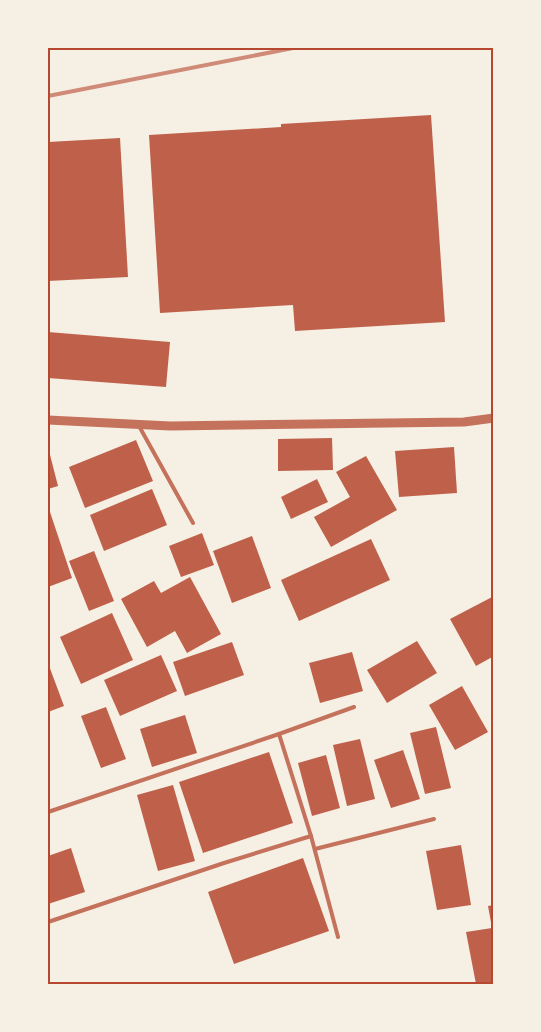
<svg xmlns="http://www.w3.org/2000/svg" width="541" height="1032" font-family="'Public Sans',sans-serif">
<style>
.building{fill:#bf614a}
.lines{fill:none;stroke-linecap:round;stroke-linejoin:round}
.service{stroke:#c5725c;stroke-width:4}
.tertiary{stroke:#c5725c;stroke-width:9}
.rail{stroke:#cf8b77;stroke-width:4}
.neatline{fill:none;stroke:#b5482f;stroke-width:2}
</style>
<rect width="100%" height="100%" fill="#f6efe4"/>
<g class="building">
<polygon points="431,115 445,322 295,331 293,305 160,313 149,135 281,127 281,124"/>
<polygon points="120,138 128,277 48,281 48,142"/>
<polygon points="48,332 170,342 166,387 48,378"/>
<polygon points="332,438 333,470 278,471 278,439"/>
<polygon points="136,440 153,481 85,508 69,467"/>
<polygon points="48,447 58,486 48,489"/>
<polygon points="454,447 457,493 399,497 395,451"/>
<polygon points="366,456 397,510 331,547 314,517 350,497 336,472"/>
<polygon points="317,479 328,502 291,519 281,497"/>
<polygon points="152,489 167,525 104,551 90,515"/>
<polygon points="48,506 72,578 48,587"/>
<polygon points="202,533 214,565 181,577 169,546"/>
<polygon points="252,536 271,588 232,603 213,551"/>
<polygon points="371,539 390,580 299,621 281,580"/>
<polygon points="94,551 114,601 89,611 69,561"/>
<polygon points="190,577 221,634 187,653 175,631 147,647 121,599 154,581 161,593"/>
<polygon points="494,596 494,656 476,666 450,619"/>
<polygon points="112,613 133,660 81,684 60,637"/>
<polygon points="417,641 437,673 387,703 367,670"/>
<polygon points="232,642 244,675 185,696 173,662"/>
<polygon points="352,652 363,691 320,703 309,663"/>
<polygon points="161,655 177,691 120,716 104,680"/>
<polygon points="48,663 64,706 48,712"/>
<polygon points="462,686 488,732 455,750 429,705"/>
<polygon points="106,707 126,759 101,768 81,716"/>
<polygon points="185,715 197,753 152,767 140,729"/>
<polygon points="436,727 451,788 425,794 410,733"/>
<polygon points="360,739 375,799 347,806 333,745"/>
<polygon points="403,750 420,799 391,808 374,760"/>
<polygon points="269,752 293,823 203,853 179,782"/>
<polygon points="326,755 340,808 312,816 298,763"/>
<polygon points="173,785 195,861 158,871 137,795"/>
<polygon points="461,845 471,905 437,910 426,851"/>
<polygon points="71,848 85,892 48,904 48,856"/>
<polygon points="303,858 329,931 234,964 208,892"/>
<polygon points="494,905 494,984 476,984 466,932 492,928 488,906"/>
</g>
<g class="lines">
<g class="service">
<polyline points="139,426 193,523"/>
<polyline points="279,734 311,836 338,937"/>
<polyline points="48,812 279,734 354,707"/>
<polyline points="315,849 434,819"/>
<polyline points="48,922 224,863 311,836"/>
</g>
<polyline class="tertiary" points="48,420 170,426 464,422 494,418"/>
<polyline class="rail" points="48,96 293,48"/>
</g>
<rect width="541" height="1032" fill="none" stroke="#f6efe4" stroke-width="98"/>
<rect x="49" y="49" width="443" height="934" class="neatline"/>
</svg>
